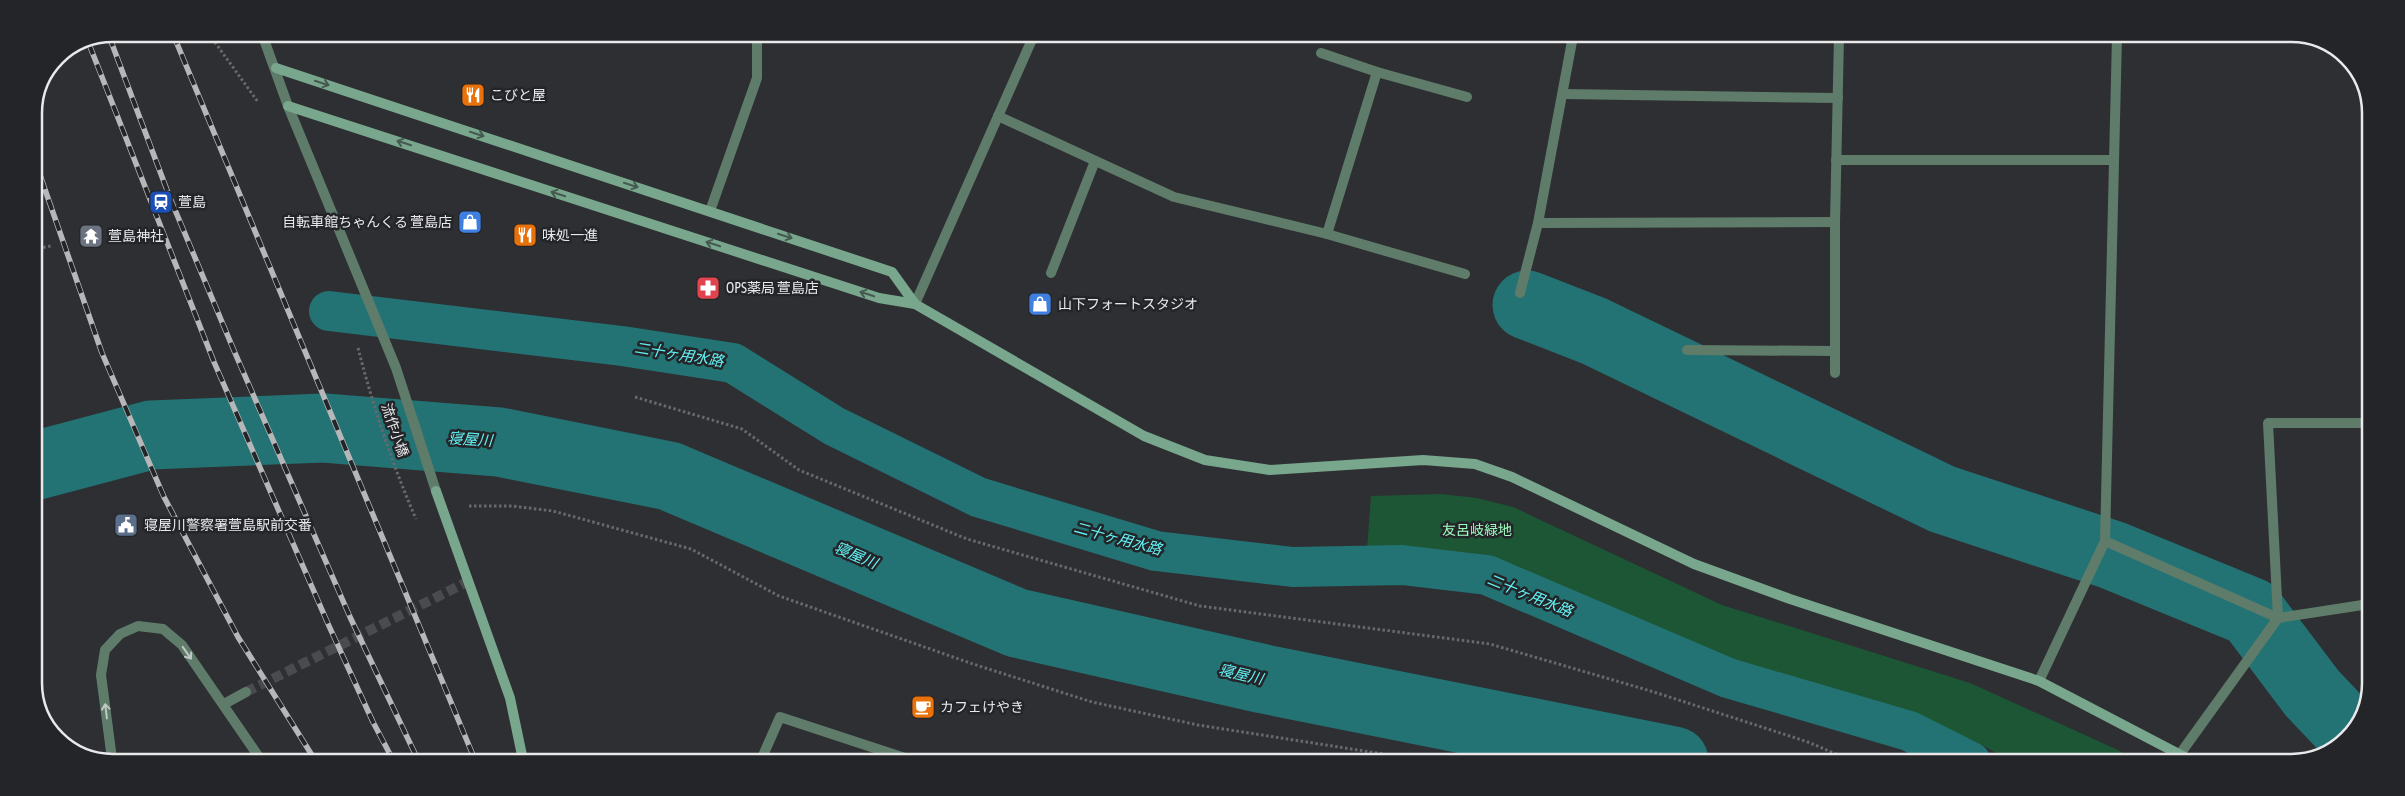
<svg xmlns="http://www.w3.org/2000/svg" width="2405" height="796" font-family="'Asap Condensed','Noto Sans JP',sans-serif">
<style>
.green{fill:#1c5635}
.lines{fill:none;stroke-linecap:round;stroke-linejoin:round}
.canal{stroke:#237375;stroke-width:40}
.river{stroke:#237375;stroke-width:69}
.street-tunnel{stroke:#4a4b4e;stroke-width:10;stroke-dasharray:10 5;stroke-linecap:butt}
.path{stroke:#69696c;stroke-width:3;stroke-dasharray:2.5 2.5;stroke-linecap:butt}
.lane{stroke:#5f7c6b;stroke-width:10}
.street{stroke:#5f7c6b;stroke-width:10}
.secondary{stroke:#78a78d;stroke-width:10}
.rail-casing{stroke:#b7b7ba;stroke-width:5.5}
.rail{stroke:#242528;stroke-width:4;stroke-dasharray:11;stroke-linecap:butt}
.oneway{stroke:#465950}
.oneway2{stroke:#c0c8c5}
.labels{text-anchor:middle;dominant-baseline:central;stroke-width:5;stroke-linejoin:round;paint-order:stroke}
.poi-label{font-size:14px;fill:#e9e9ec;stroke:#242528;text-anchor:start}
.street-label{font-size:14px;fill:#e9e9ec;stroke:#242528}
.park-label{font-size:14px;fill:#9dfcbf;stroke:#242528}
.water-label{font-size:15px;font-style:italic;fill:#62f3f6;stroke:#242528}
.rim{fill:none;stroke:#e9e9ec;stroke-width:2.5}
</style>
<rect width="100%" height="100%" fill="#2e2f32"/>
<polygon class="green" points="1441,494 1477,498 1513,507 1722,605 1970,683 2118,750 2137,762 2014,762 1972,740 1911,716 1799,680 1707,653 1664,637 1557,585 1514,570 1436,552 1367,549 1371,496"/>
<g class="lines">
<polyline class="canal" points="329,311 622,346 733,363 834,426 978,497 1156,551 1293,567 1402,565 1487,575 1728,678 1909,731 1971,762"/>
<g class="river">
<polyline points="1527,305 1594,331 1942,499 2112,555 2251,612 2312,693 2349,732"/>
<polyline points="34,466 151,435 324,428 499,442 669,476 1017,623 1264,679 1674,761"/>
</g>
<polyline class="street-tunnel" points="246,692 469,581"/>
<g class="path">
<polyline points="209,34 258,102"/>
<polyline points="34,245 40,248 51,246"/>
<path d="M 358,348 C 373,406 392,464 416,519"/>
<polyline points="635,397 742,429 799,470 967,539 1200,606 1490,644 1654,692 1808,742 1854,762"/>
<polyline points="469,506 512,506 553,511 691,549 779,596 973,664 1092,702 1198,725 1428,761"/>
</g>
<g class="lane">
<polyline points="1321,53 1377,72 1467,97"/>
<polyline points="1327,234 1465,274"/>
<polyline points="1051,273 1095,161"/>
<polyline points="1687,350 1835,351"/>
<polyline points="2180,754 2278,618"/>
</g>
<g class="street">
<polyline points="262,34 288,106 396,368 436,491"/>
<polyline points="1563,94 1838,98"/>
<polyline points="998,116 1174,197 1327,234 1377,72"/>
<polyline points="1836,160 2114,160"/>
<polyline points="710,211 757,78 757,35"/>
<polyline points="1538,223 1835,222"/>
<polyline points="1520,293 1538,223 1573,36"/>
<polyline points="915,304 1034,35"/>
<polyline points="1835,373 1835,222 1839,36"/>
<polyline points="2105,541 2278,618 2369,604"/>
<polyline points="2278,618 2268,423 2370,423"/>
<polyline points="2039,681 2105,541 2117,36"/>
<polyline points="224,704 246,692"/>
<polyline points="112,759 101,675 105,650 120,634 138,626 163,629 182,645 261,760"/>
<polyline points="761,760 780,717 911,760"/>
</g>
<g class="secondary">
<polyline points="276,68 892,272 915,304"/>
<polyline points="288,106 879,298 915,304 1144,436 1205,460 1270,470 1423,460 1475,464 1512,477 1694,564 1790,599 2039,681 2194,762"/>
<polyline points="436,491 510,698 523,760"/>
</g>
<g class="rail-casing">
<g id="rail">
<polyline points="173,34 475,760"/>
<polyline points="109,36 170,198 235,353 350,617 418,760"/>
<polyline points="89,44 214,362 329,626 373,722 393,760"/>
<polyline points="34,158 102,353 164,497 238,637 315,760"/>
</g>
</g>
<use href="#rail" class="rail"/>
</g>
<defs><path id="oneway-shaft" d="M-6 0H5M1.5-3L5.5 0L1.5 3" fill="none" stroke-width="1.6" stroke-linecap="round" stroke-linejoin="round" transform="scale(1.25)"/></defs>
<g class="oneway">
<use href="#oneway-shaft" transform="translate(322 83) rotate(18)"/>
<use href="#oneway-shaft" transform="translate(477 134) rotate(18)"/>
<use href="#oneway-shaft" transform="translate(404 143) rotate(-162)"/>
<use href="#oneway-shaft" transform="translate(631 185) rotate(18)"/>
<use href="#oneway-shaft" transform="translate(558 194) rotate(-162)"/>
<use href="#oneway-shaft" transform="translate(785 236) rotate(18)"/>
<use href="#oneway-shaft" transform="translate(713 244) rotate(-162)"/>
<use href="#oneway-shaft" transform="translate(867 294) rotate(-162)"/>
</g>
<g class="oneway2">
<use href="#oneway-shaft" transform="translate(187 653) rotate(55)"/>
<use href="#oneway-shaft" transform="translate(106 711) rotate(-97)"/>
</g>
<defs>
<g id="restaurant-square" transform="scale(1.25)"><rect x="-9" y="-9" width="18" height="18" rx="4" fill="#e8710a" stroke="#242528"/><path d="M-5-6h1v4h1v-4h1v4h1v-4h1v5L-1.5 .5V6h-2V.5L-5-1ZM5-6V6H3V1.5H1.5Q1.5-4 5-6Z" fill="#fff"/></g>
<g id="station-square" transform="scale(1.25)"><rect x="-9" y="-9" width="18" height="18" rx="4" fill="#1a4fb4" stroke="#242528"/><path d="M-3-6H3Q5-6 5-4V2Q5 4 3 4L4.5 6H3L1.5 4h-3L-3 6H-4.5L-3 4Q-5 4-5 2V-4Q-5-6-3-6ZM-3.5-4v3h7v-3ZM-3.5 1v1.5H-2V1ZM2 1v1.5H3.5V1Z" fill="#fff"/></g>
<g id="shop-square" transform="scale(1.25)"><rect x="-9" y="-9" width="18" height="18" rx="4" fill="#3f7fe0" stroke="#242528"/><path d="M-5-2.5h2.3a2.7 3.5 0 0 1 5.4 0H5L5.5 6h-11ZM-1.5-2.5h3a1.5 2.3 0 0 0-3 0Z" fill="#fff"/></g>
<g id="temple-square" transform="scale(1.25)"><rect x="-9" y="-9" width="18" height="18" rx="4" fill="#6b7280" stroke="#242528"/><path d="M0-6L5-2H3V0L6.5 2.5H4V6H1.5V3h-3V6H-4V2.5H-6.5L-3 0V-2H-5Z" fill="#fff"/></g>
<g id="pharmacy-square" transform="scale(1.25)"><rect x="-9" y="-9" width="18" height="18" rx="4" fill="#e0444e" stroke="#242528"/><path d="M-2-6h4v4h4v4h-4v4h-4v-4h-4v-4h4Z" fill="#fff"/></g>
<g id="civic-square" transform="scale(1.25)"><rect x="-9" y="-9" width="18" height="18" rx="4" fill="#5c6f8a" stroke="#242528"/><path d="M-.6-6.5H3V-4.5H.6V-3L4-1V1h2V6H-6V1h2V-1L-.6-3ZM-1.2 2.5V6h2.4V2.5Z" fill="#fff"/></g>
<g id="cafe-square" transform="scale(1.25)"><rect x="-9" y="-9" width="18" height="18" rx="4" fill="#e8710a" stroke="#242528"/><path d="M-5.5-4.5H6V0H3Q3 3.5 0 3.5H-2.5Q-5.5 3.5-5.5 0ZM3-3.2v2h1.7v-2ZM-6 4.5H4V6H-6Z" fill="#fff"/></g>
</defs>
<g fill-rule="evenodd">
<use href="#restaurant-square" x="473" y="95"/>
<use href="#station-square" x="161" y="202"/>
<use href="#shop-square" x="470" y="222"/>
<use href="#restaurant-square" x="525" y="235"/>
<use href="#temple-square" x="91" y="236"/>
<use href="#pharmacy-square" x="708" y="288"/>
<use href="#shop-square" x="1040" y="304"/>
<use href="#civic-square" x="126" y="525"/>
<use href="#cafe-square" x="923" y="707"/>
</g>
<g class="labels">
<g class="poi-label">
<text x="490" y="95">こびと屋</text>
<text x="178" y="202">萱島</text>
<text x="452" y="222" text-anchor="end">自転車館ちゃんくる 萱島店</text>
<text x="542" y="235">味処一進</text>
<text x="108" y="236">萱島神社</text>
<text x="726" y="288">OPS薬局 萱島店</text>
<text x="1058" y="304">山下フォートスタジオ</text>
<text x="144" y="525">寝屋川警察署萱島駅前交番</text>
<text x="940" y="707">カフェけやき</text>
</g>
<g class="street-label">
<text transform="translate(395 430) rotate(71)">流作小橋</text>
</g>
<g class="park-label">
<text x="1477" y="530">友呂岐緑地</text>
</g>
<g class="water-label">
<text transform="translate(679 354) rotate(9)">二十ヶ用水路</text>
<text transform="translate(470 439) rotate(4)">寝屋川</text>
<text transform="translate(1118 538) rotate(15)">二十ヶ用水路</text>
<text transform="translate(856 555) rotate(23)">寝屋川</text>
<text transform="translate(1530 595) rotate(22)">二十ヶ用水路</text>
<text transform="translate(1241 674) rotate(13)">寝屋川</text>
</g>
</g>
<path d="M0 0H2405V796H0ZM113 42H2291A71 71 0 0 1 2362 113V683A71 71 0 0 1 2291 754H113A71 71 0 0 1 42 683V113A71 71 0 0 1 113 42Z" fill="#242528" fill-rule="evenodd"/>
<path class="rim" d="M113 42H2291A71 71 0 0 1 2362 113V683A71 71 0 0 1 2291 754H113A71 71 0 0 1 42 683V113A71 71 0 0 1 113 42Z"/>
</svg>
